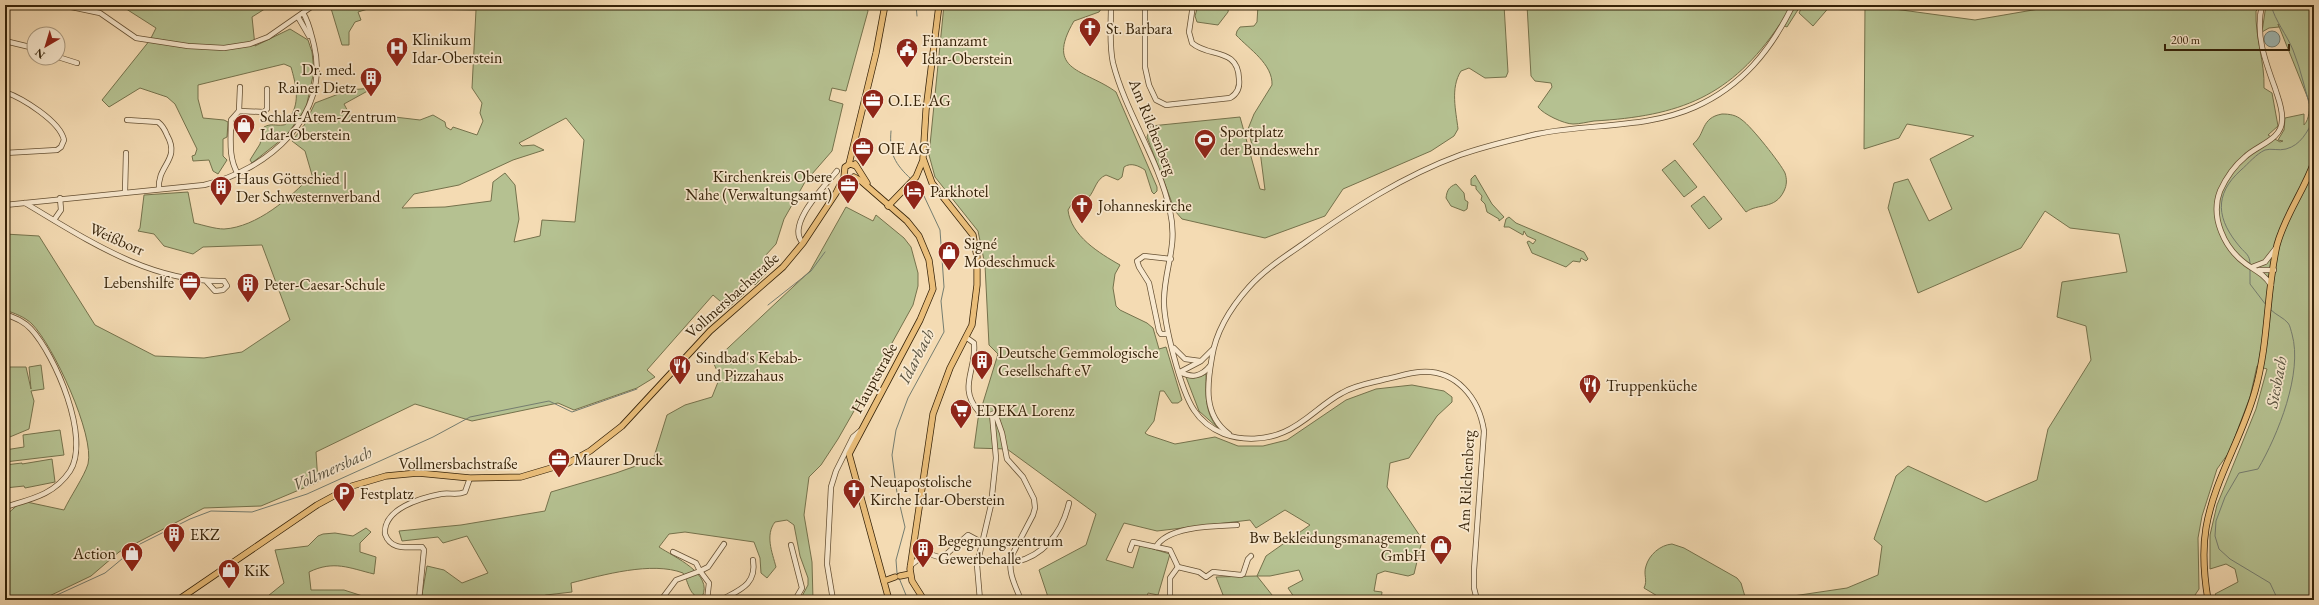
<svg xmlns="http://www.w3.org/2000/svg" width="2319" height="605" font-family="'EB Garamond',serif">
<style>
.green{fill:#b5c191;stroke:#75724c;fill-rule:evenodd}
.water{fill:#9fb9b6;stroke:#757d70}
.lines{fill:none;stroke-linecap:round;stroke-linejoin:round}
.stream{stroke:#757d70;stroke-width:1}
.minor-casing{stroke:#655033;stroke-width:6}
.major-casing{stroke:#352208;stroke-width:7}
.minor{stroke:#f8e8ce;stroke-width:4.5}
.major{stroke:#eabe7a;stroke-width:5.5}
.labels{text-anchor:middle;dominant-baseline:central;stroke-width:3.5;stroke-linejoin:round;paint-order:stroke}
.poi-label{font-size:16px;fill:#352208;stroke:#f8e8ce;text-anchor:start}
.street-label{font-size:16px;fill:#352208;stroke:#f8e8ce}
.water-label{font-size:17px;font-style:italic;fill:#554f3c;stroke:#f8e8ce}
</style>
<rect width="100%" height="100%" fill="#f4dbb3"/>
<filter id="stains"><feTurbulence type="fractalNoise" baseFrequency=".005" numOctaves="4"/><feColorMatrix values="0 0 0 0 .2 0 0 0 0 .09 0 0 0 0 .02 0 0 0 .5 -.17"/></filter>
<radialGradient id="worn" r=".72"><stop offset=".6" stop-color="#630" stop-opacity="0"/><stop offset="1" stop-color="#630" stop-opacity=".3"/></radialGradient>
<g class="green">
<path d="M 120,5 L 271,5 L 252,17 L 255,46 L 290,29 L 308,40 L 312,52 L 314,71 L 306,108 L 286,136 L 252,163 L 250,160 L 260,144 L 264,127 C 271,123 276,126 283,125 C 287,125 289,120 291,116 C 300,100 296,85 291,67 L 284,64 L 198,85 L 198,99 L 203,118 L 224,120 L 228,122 L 227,137 L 223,139 L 223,156 L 227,160 L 218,174 L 213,171 L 209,160 L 193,161 L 192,156 L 195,155 L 197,149 L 175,104 L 167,97 L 140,88 L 109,107 L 102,100 L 150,40 L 156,28 Z"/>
<path d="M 330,5 L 866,5 L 868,11 L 846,91 L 832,88 L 829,100 L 843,104 L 832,151 L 805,182 L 784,219 L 776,244 L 765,256 L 774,265 L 755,285 L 748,279 L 739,288 L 744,294 L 728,308 L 713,295 L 647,370 L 655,377 L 637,388 L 574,410 L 558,403 L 472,421 L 415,404 L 316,452 L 318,482 L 261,506 L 204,508 L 119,552 L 91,576 L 41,600 L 5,600 L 5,516 L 22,501 L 64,510 C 70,497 84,477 88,464 C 95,435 53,345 32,324 C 25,317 14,313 5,310 L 5,234 L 39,236 L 95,325 L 155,356 L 204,358 L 242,352 L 290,320 L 262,245 L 203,247 L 193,254 L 164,246 L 154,234 L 138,231 L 140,228 L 144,195 L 188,192 L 194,223 C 203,225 215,229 224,229 C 257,227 290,198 312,175 L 305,151 L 292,141 L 305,124 L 315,103 L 349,90 L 373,88 L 344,104 L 352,119 L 369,114 L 420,120 L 433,115 L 445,122 L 446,127 L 451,130 L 453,127 L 477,135 L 483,121 L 480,113 L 482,103 L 472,88 L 476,10 L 371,8 L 358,12 L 361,20 L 355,22 L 349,32 L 349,45 L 342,45 ZM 566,118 L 584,140 L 575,222 L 542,220 L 540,236 L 514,242 L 519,219 L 515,185 L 505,173 L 493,182 L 491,201 L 445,207 L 402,208 L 414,194 L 459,185 L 513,160 L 544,150 L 534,145 L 522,146 L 519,143 Z"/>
<path d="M 944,5 L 1104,5 L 1099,12 L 1074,21 C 1044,72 1085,69 1116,92 L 1157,187 L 1157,191 L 1154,194 L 1152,192 L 1145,170 C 1139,166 1131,162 1124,167 L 1122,177 L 1118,180 L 1106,175 C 1096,179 1095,190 1089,197 L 1074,200 L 1068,210 C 1071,236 1099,253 1120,265 L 1115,274 L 1113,288 L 1116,306 L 1120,310 L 1147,323 L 1153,328 L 1159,349 L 1166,347 L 1182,400 L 1178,403 L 1172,403 L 1164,391 L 1160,391 L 1154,421 L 1145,433 L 1148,435 L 1175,444 L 1215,437 L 1238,446 L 1263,446 L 1287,440 L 1346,400 L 1376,389 L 1412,385 L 1444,391 L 1452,397 L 1452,402 L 1437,416 L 1409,458 L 1390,463 L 1387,487 L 1420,536 L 1421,545 L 1414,574 L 1408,576 L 1385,571 L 1377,574 L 1374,591 L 1382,592 L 1381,600 L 1296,600 L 1288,588 L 1303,580 L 1299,570 L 1270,576 L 1257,576 L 1276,600 L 1225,600 L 1216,577 L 1257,576 L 1266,556 L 1310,525 L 1285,510 L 1256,528 L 1250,520 L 1157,531 L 1124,523 L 1106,560 L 1133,568 L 1140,545 L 1170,554 L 1158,595 L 1148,593 L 1146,600 L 1049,600 L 1039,570 L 1086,545 L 1096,514 L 1007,449 L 974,448 L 978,419 L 998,354 L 989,345 L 985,265 L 978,231 L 935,177 L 929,155 Z"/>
<polygon points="1203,5 1229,5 1228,12 1218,25 1197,22 1195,16 1197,9"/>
<path d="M 1258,5 L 1504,5 L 1508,72 L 1506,77 L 1485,78 L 1469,68 L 1461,71 C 1450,88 1456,111 1458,129 L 1454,136 L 1431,151 L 1343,189 L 1325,216 L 1265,238 L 1182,219 L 1175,211 L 1147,137 L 1151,126 L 1240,117 L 1260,189 L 1265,190 L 1260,151 L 1254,153 L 1248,129 L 1254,114 L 1272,85 C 1273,64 1249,49 1236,35 L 1237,31 L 1240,27 L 1254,26 L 1257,22 Z"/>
<path d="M 1527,5 L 1801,5 L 1787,27 L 1780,24 C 1731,97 1680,116 1594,121 C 1587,122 1580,124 1573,124 C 1564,124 1543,114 1538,107 L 1552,87 L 1551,83 L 1535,81 L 1531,76 Z"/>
<polygon points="1803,5 1831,5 1813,26 1799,13"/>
<path d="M 1865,5 L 1975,20 L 2062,5 L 2262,5 L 2256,11 C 2255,38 2265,62 2264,88 L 2272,93 L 2278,126 L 2268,135 L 2280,142 L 2283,141 L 2278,140 L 2284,130 L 2285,118 L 2304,114 L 2304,125 C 2310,118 2309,110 2309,101 L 2278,24 L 2279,27 L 2269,28 L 2262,32 L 2266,5 L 2314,5 L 2314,600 L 2263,600 L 2260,596 L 2254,600 L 2220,600 L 2215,594 L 2238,582 L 2235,569 L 2226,564 L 2210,569 L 2210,535 L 2217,505 L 2256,409 L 2267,369 L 2257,366 L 2250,397 L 2239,426 L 2230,451 L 2217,469 L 2202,516 L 2198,538 L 2199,589 L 2193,598 L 2194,600 L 1766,600 L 1847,588 L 1878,575 L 1882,546 L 1874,539 L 1896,476 L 1908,466 L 1986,502 L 2037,480 L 2048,429 L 2091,360 L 2086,326 L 2057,317 L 2062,282 L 2127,272 L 2119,234 L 2070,228 L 2045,211 L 2021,248 L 1918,293 L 1888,208 L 1894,183 L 1908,179 L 1929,221 L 1952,209 L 1930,159 L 1974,136 L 1907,124 L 1899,138 L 1864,149 Z"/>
<path d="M 1722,114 C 1730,114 1736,115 1742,120 C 1751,126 1781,164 1785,173 C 1787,179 1787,185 1784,191 C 1775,210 1758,203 1746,212 L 1693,144 C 1706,134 1700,118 1722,114 Z"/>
<polygon points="1675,160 1697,187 1684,197 1662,170"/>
<polygon points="1475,175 1492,204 1504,217 1499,221 1499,219 1487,212 1485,204 1481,200 1482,196 1476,189 1476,186 1471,185 1471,179"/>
<path d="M 1456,184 L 1464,193 L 1465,200 L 1468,202 L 1467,209 L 1464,211 L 1451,206 L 1446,198 C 1447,190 1449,187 1456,184 Z"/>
<polygon points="1704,196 1722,219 1709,229 1691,206"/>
<path d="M 846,207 L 873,221 L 876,215 L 904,238 L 911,247 L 918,273 L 918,286 L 913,305 L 866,390 L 838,439 L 821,465 L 809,477 L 804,515 L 812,562 L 813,600 L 800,600 L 808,585 L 808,578 L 800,556 L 794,525 L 787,520 L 775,522 C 765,535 772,552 776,567 L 767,578 L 761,573 L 760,558 L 754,542 L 685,532 L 669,534 L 659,547 C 674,557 714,574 702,597 C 689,598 689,582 683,573 C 652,561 603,575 571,583 L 572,592 L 546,595 L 533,600 L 421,600 L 427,566 L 444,570 L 462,583 L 488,573 L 467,536 L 443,543 L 438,537 L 402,541 L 399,531 L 461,525 L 545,511 L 551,492 L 616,473 L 653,460 L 667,415 L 685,405 L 712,397 L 720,377 L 713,362 L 810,271 Z"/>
<polygon points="1509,217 1516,223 1584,252 1588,259 1586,261 1581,258 1580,262 1573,261 1566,267 1532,253 1527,242 1529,241 1533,244 1536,240 1527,236 1524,231 1523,235 1509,227 1504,227 1506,219"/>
<polygon points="41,365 44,389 31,391 34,401 29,429 5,439 5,367 26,367 31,389 29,367"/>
<path d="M 1206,374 C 1206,394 1204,412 1218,428 L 1199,411 L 1186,377 L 1194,378 Z"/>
<polygon points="60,430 64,455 5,462 5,450 24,447 23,435"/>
<polygon points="52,459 55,482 25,488 24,486 5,488 5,465 22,463 22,464"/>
<path d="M 366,528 L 371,532 L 360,543 L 360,552 L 376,557 L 374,574 C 349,568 334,560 309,572 L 311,590 L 344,590 L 375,600 C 353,600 333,595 311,596 L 311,600 L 263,600 L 284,583 L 275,550 L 308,546 L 318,536 L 323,534 L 335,533 L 353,536 Z"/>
<path d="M 1672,544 L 1684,548 L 1737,578 L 1741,583 L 1746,600 L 1664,600 L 1644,588 C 1648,580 1643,575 1646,566 C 1649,555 1660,545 1672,544 Z"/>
</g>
<circle class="water" cx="2272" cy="39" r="8"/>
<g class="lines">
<g class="stream">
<polyline points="916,5 917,16"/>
<path d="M 891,131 C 889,154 895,164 911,179"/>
<path d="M 2250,264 C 2250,255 2246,254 2240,247 C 2217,220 2213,195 2241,170 C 2248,164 2256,154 2265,150 C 2271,148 2279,151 2286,149 C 2301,145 2307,132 2314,119 C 2306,96 2302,72 2293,50 C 2287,35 2275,21 2271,5"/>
<polyline points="2250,270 2250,284 2266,305"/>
<polyline points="768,305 811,271 825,252"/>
<path d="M 2271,310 C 2276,315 2284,318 2288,323 C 2290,325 2291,331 2292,334 C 2303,373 2278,435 2258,469 L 2239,473 L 2225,497 L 2216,521 L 2215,536 L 2219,549 L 2230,559 L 2270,583 L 2278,600"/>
<polyline points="46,600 105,573 140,544 190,519 211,511 252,512 307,494 433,437 470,417 549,401 572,412 637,389"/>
<polyline points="908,600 897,573 896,560 905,527 897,493 892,455 896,430 908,398 944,332 941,301 944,287 940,230 924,196 914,183"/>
</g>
<g class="minor-casing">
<g id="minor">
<polyline points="62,5 100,13 136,38 188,46 224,48 250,44 268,37 314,5"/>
<path d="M 1111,5 C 1111,24 1109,45 1113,63 C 1126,114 1159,159 1170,211 C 1178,246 1165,266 1164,299 C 1163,322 1181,391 1194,410 C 1201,421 1212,429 1224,434 C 1243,441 1266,440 1284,432 C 1306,423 1321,404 1342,393 C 1355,385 1371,383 1386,379 C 1397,377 1408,373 1420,372 C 1456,369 1479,398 1484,431 L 1474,570 L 1474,588 L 1477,600"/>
<path d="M 1145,5 L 1145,67 L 1149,85 L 1156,100 L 1166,105 L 1230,98 C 1237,94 1240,87 1239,79 C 1238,47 1209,58 1192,43 L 1189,32 L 1193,5"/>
<path d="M 2262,5 C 2255,34 2265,61 2275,88 C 2278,98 2283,109 2282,120 C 2282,140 2257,145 2245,157 C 2234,166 2226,178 2220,191 C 2210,217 2224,248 2246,264 C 2256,271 2264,274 2271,285"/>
<polyline points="298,17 309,36"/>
<polyline points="5,41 34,48"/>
<polyline points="58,57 77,63"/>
<path d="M 5,92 C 22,98 60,121 64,140 L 61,147 L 57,150 L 5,153"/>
<polyline points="239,111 240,87"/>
<path d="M 127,120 L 158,122 C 162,125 165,130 167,135 C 181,160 157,165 159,189"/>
<path d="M 238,174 C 228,158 231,138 231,120 L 239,111 L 264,112 L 267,109 L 267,89"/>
<polyline points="125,192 126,153"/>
<path d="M 25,203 C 86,239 150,283 224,281 L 227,286 L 223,290 L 215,291 L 206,281"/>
<path d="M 5,205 L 204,185 C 268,170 331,116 314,45 C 311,34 309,22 303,13"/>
<polyline points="54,220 61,210 60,198"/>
<path d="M 803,243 C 785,225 825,186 837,171"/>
<polyline points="2252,267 2265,262 2276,248"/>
<polyline points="2259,270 2274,270"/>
<path d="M 5,314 C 15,318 24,321 31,329 C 55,355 91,438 70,471 C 54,495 31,499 5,507"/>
<polyline points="1168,334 1161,334 1159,331 1149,283 1139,267 1137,261 1144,256 1171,259"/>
<path d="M 967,338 L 974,343 C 977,370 957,387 979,412"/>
<polyline points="1174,348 1185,359 1200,361"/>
<polyline points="1180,372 1201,361 1212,350"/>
<path d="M 1180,372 C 1192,378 1201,377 1210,366"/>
<path d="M 1229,434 C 1203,415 1207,385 1212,357 C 1216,331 1232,306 1249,287 C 1264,270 1284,257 1303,244 C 1352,209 1403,176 1460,155 C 1485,146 1511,140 1537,134 C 1589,123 1646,129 1695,107 C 1742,86 1771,50 1793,5"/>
<polyline points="791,545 802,588 795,600"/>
<path d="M 1156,547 C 1167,526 1215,526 1237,525"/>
<polyline points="1130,550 1133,542 1170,550 1178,567"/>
<polyline points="673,552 696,563 700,571 708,567 724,544"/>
<path d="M 1010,563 C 1043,558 1062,533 1069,503"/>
<polyline points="910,566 926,553 942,558 968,535 981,542"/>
<polyline points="1178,567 1199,572 1206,577 1213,572 1241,575 1243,574 1248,559 1251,556"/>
<path d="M 419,600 L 424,550 L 422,547 C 407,547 391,551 385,534 C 383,509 420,498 441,494 C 449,492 456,496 465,492 L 470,478"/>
<polyline points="661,600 676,580 700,571 709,583 707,600"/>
<path d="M 721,600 C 739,590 757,585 753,560"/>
<polyline points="833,600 827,564 831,487 836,471 853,437 860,431"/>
<path d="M 980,600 L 977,565 L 991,505 L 996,458 L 992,414 L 995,413 L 1002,433 L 1007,459 L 1023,477 L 1034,499 L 1035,508 L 1033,515 L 1011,557 C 1008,573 1015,585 1021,600"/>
<polyline points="1170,600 1170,578 1178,567"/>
</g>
</g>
<g class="major-casing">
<g id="major">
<polyline points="849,164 876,53 885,5"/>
<polyline points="855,164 867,183"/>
<polyline points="854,177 861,181 907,221 919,236 929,260 933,289 920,320 849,454 889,600"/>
<polyline points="843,185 850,178"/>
<polyline points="888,206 916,177 923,160"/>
<polyline points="900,576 910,574"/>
<polyline points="884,581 895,577"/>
<polyline points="178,600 317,505 352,486 386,476 418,473 470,478 521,477 568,463 590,451 622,426 710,331 783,267 803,243 836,193 844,177 845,167 850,164 856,166"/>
<polyline points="924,600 912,581 910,569 933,414 950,368 972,325 977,285 977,257 973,235 932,183 923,158 926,110 939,5"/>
<path d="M 2208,600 C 2204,576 2202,552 2206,528 C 2214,480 2242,438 2255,391 C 2269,342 2266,293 2277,245 C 2285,215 2304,191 2314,162"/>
</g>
</g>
<use href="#minor" class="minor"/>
<use href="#major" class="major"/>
</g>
<defs>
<g id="church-pin" transform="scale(1.15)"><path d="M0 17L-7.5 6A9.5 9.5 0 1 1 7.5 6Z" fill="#8f2418" stroke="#f8e8ce"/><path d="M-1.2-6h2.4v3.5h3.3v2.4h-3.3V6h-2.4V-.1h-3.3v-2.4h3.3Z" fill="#fff"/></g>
<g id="hospital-pin" transform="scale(1.15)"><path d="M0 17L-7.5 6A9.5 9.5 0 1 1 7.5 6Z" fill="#8f2418" stroke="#f8e8ce"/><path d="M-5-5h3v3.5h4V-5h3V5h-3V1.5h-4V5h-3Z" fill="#fff"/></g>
<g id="civic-pin" transform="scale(1.15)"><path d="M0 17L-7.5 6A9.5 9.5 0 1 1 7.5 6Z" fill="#8f2418" stroke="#f8e8ce"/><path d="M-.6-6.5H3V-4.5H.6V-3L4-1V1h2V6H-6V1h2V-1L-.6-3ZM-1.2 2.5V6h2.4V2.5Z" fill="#fff"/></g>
<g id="building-pin" transform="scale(1.15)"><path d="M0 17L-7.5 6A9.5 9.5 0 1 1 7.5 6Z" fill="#8f2418" stroke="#f8e8ce"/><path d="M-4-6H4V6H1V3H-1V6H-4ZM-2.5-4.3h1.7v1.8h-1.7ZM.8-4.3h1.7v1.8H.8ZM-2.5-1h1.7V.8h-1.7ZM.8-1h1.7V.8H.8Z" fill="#fff"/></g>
<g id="office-pin" transform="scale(1.15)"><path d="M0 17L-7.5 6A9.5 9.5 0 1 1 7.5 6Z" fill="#8f2418" stroke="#f8e8ce"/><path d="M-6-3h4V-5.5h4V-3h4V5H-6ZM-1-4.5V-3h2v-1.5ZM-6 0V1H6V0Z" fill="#fff"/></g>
<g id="shop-pin" transform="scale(1.15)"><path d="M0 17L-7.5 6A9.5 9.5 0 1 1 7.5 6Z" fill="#8f2418" stroke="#f8e8ce"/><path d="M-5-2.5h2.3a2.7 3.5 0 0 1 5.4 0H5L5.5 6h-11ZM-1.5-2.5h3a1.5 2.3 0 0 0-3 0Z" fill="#fff"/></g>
<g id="stadium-pin" transform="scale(1.15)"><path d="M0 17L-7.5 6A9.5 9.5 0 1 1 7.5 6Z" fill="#8f2418" stroke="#f8e8ce"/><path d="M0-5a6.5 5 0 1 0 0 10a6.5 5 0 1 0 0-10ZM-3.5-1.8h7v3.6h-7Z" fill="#fff"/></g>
<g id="hotel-pin" transform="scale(1.15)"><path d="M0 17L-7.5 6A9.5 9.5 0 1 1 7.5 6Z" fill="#8f2418" stroke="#f8e8ce"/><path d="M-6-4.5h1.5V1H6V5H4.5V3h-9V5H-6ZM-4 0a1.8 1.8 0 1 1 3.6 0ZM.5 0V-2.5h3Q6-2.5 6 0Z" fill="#fff"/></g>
<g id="restaurant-pin" transform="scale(1.15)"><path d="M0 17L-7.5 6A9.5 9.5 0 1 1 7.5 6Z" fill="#8f2418" stroke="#f8e8ce"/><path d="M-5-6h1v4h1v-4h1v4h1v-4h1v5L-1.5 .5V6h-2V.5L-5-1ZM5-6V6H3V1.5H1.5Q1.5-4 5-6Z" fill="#fff"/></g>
<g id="supermarket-pin" transform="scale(1.15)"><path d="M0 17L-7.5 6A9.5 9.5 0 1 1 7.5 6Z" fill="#8f2418" stroke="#f8e8ce"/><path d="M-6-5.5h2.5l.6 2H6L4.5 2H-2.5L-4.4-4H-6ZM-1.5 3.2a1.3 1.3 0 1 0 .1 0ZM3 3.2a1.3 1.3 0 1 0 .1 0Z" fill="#fff"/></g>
<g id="parking-pin" transform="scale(1.15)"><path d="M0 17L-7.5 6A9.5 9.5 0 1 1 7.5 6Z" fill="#8f2418" stroke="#f8e8ce"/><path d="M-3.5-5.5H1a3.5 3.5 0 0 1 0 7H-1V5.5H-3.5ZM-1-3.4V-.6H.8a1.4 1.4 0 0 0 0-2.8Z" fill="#fff"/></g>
</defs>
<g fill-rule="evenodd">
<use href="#church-pin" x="1090" y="28"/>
<use href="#hospital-pin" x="397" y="48"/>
<use href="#civic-pin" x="907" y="49"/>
<use href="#building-pin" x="371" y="78"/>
<use href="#office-pin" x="873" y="100"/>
<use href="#shop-pin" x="244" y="125"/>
<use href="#stadium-pin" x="1205" y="140"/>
<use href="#office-pin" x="863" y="148"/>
<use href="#office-pin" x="848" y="185"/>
<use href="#building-pin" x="221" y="187"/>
<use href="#hotel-pin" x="914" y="191"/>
<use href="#church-pin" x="1082" y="205"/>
<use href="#shop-pin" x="949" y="252"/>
<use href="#office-pin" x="190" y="282"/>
<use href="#building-pin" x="248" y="284"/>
<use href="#building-pin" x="982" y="361"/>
<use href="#restaurant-pin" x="680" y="366"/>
<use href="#restaurant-pin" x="1590" y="385"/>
<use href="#supermarket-pin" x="961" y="410"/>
<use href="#office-pin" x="559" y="459"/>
<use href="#church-pin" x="854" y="490"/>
<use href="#parking-pin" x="344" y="493"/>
<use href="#building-pin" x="174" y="534"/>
<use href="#shop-pin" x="1441" y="546"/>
<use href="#building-pin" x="923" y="549"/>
<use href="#shop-pin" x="132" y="553"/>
<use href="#shop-pin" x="229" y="570"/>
</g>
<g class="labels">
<g class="poi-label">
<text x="1106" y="28">St. Barbara</text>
<text x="412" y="39">Klinikum<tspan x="412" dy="18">Idar-Oberstein</tspan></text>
<text x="922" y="40">Finanzamt<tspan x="922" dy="18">Idar-Oberstein</tspan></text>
<text x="356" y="69" text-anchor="end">Dr. med.<tspan x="356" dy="18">Rainer Dietz</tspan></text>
<text x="888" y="100">O.I.E. AG</text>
<text x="260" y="116">Schlaf-Atem-Zentrum<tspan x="260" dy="18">Idar-Oberstein</tspan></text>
<text x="1220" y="131">Sportplatz<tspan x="1220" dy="18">der Bundeswehr</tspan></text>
<text x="878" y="148">OIE AG</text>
<text x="832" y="176" text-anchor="end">Kirchenkreis Obere<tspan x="832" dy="18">Nahe (Verwaltungsamt)</tspan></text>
<text x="236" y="178">Haus Göttschied |<tspan x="236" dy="18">Der Schwesternverband</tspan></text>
<text x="930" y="191">Parkhotel</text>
<text x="1098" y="205">Johanneskirche</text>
<text x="964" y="243">Signé<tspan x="964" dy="18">Modeschmuck</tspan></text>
<text x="174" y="282" text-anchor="end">Lebenshilfe</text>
<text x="264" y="284">Peter-Caesar-Schule</text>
<text x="998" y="352">Deutsche Gemmologische<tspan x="998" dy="18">Gesellschaft eV</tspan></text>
<text x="696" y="357">Sindbad's Kebab-<tspan x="696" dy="18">und Pizzahaus</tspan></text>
<text x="1606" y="385">Truppenküche</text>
<text x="976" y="410">EDEKA Lorenz</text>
<text x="574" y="459">Maurer Druck</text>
<text x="870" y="481">Neuapostolische<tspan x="870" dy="18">Kirche Idar-Oberstein</tspan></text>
<text x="360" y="493">Festplatz</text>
<text x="190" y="534">EKZ</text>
<text x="1426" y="537" text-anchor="end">Bw Bekleidungsmanagement<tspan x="1426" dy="18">GmbH</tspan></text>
<text x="938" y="540">Begegnungszentrum<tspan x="938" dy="18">Gewerbehalle</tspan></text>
<text x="116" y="553" text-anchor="end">Action</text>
<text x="244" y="570">KiK</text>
</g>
<g class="street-label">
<text transform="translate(1153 127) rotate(68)">Am Rilchenberg</text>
<text transform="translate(117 239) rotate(24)">Weißborr</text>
<text transform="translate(732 295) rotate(-42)">Vollmersbachstraße</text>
<text transform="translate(874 378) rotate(-61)">Hauptstraße</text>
<text x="458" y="463">Vollmersbachstraße</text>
<text transform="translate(1466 481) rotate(-87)">Am Rilchenberg</text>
</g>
<g class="water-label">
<text transform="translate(916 356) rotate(-63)">Idarbach</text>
<text transform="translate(2276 382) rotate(-79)">Siesbach</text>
<text transform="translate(332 468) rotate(-24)">Vollmersbach</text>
</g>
</g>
<rect width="2319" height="605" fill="none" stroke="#f4dbb3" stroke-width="20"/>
<rect x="6" y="6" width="2307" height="593" fill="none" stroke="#352208" stroke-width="2"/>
<rect x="10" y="10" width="2299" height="585" fill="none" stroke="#352208"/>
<g transform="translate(46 46) rotate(218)"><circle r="19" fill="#f8e8ce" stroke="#aa997f"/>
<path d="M0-3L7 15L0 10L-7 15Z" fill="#8f2418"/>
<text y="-6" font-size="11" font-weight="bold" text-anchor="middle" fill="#352208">N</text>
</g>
<path d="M2165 44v6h124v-6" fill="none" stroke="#352208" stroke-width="2"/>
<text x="2171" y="44" font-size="12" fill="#352208" stroke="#f8e8ce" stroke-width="3" paint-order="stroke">200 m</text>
<rect width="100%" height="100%" filter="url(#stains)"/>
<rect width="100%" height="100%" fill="url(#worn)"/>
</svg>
